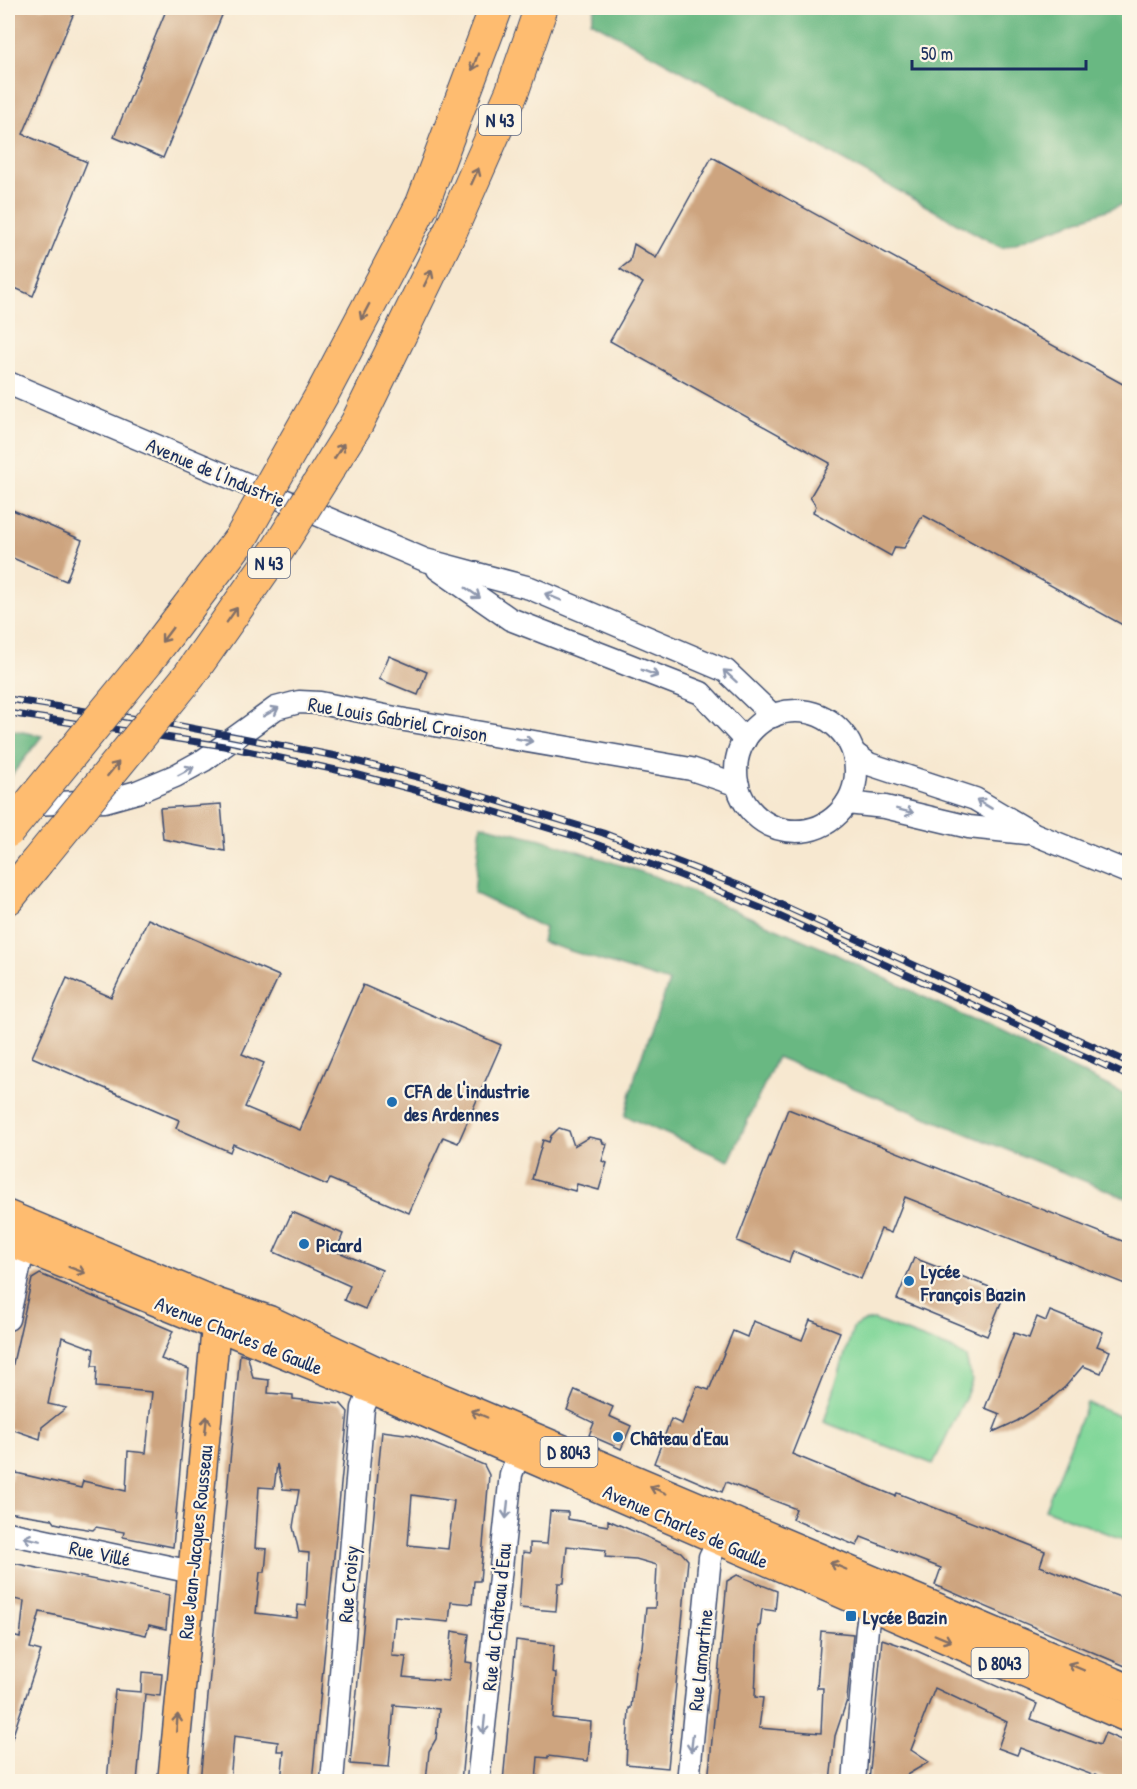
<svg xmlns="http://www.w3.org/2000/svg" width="1137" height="1789" font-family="'Patrick Hand',sans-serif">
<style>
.green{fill:#82d79a;stroke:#4e837c;stroke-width:1.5}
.forest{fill:#69b882;stroke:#427470;stroke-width:1.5}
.building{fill:#cda47f;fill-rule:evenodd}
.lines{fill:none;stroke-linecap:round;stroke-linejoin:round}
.minor-casing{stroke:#3c4b6f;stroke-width:25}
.major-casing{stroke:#3c4b6f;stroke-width:31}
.highway-casing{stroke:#3c4b6f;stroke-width:35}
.minor{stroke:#fff;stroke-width:22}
.major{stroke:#febc70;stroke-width:28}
.highway{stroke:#febc70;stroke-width:33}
.rail-casing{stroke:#1b2f5e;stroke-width:7}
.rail{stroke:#fcf5e5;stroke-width:4.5;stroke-dasharray:14;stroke-linecap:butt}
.highway-bridge-casing{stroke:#3c4b6f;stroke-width:35;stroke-linecap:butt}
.highway-bridge{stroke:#febc70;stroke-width:33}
.oneway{stroke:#816e66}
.oneway2{stroke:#8d97ae}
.poi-dot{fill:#1f6fb2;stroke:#fcf5e5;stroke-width:2}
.labels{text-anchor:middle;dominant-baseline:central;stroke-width:4.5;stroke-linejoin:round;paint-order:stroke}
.shield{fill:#fcf5e5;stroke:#5e6a86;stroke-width:1.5}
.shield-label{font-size:18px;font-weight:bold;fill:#1b2f5e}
.street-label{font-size:20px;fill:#1b2f5e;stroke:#fcf5e5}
.poi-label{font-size:20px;font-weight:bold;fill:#1b2f5e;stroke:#fcf5e5;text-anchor:start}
</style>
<rect width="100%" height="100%" fill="#fcf5e5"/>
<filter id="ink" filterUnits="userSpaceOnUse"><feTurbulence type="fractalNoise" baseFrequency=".0167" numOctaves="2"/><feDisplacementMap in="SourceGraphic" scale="12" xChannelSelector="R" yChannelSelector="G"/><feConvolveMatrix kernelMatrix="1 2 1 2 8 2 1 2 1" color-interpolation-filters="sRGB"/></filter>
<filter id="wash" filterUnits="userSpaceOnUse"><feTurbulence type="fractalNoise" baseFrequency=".008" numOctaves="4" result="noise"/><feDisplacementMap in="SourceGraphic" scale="24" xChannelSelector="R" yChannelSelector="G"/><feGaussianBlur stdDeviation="1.35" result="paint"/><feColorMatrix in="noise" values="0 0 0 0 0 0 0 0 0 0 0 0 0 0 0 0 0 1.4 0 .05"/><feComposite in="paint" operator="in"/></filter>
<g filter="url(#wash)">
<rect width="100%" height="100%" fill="#f7e8d0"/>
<g class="green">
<polygon points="874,1320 954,1350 966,1358 972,1381 966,1396 933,1464 824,1422 853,1328 863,1322"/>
<polygon points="1087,1403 1129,1420 1129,1542 1045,1509"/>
</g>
<g class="forest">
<polygon points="595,8 1129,8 1129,202 1002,248 591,21"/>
<polygon points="8,729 42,736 8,780"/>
<polygon points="481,825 541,839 657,877 829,951 1129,1096 1129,1199 777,1057 729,1161 625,1116 637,1069 669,982 542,942 545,928 474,893"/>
</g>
<g id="blocks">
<g class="building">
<polygon points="8,8 76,8 23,134 87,162 33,296 8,285"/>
<polygon points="167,8 225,8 163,158 114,137"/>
<polygon points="712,157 1130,388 1130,629 923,515 904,548 895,547 891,556 813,512 816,506 810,497 830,463 610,341 643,283 620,269 630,261 634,244 656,258"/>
<polygon points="8,508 82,540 66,581 8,556"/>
<polygon points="389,656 427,672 418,695 379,679"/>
<polygon points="221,804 225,851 163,839 160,808"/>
<polygon points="148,919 279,976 242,1054 264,1063 245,1107 300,1130 363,985 501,1045 458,1143 443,1137 409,1213 330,1179 327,1185 233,1144 230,1152 176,1128 179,1120 32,1057 67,978 111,997"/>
<polygon points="788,1109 1130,1244 1130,1286 905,1197 891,1233 881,1229 861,1279 793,1251 789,1262 737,1241"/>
<polygon points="559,1128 569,1131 574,1146 589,1137 602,1140 603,1143 607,1144 602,1161 607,1163 599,1190 577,1184 575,1191 532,1179 543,1140 549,1142 551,1136"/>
<polygon points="292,1212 343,1234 336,1251 382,1270 365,1309 344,1300 350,1286 274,1252"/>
<polygon points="914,1258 1005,1293 987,1336 897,1299"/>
<polygon points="40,1274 173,1331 161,1359 189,1369 173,1547 123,1537 124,1532 96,1527 93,1530 68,1526 55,1523 52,1519 8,1512 8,1490 12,1472 81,1488 83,1481 126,1491 128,1451 146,1453 152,1392 96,1387 97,1366 92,1366 94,1349 62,1337 48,1404 66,1408 42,1427 40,1439 8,1428 8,1390 11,1372 32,1279"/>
<polygon points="1050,1311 1103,1332 1097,1346 1110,1351 1101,1373 1083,1366 1065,1387 1047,1402 1017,1421 993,1432 1000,1414 985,1408 1014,1333 1029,1338 1037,1317 1046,1321"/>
<polygon points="810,1320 840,1332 792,1454 895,1496 897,1493 1045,1551 1040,1566 1130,1601 1130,1668 935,1585 941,1568 861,1537 857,1546 792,1519 796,1509 726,1482 722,1492 654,1463 671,1419 682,1424 697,1386 709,1390 733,1331 747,1337 753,1321 802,1340"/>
<path d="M 240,1354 L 248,1357 L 253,1378 L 269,1380 L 268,1393 L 293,1395 L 293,1399 L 341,1404 L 348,1412 L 312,1782 L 281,1782 L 284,1751 L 277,1751 L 278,1742 L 234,1736 L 230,1782 L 200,1782 ZM 277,1464 L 283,1489 L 299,1490 L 293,1527 L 299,1552 L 309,1553 L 306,1606 L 298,1605 L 297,1618 L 256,1613 L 260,1572 L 265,1572 L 267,1549 L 255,1548 L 259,1487 L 274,1488 Z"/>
<polygon points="575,1390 613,1407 609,1416 631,1426 621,1449 589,1435 594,1423 567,1410"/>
<path d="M 382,1431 L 413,1435 L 484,1465 L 489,1475 L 480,1581 L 474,1581 L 472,1604 L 451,1602 L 449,1622 L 395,1617 L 392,1656 L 406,1657 L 403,1677 L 448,1681 L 452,1631 L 469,1634 L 466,1662 L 472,1663 L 461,1782 L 426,1782 L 429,1751 L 436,1739 L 439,1709 L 394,1705 L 389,1767 L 350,1764 ZM 412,1495 L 454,1501 L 448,1549 L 408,1545 Z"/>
<polygon points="550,1511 568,1512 568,1519 608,1526 608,1520 681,1552 688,1560 668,1768 626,1764 629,1708 631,1708 635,1670 642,1648 646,1608 655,1608 657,1565 636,1559 605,1557 606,1550 567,1546 564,1583 558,1583 556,1611 519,1608 523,1552 530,1553 530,1543 547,1544"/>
<polygon points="8,1562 169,1595 166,1629 149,1625 146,1635 40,1612 30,1648 41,1651 11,1741 8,1741 8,1635 20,1638 24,1601 8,1598"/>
<polygon points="737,1575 777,1591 775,1611 762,1609 760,1626 758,1626 755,1697 763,1698 759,1728 821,1733 823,1688 817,1688 821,1631 853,1634 847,1700 835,1736 830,1782 708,1782 727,1581"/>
<polygon points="882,1639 917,1651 1037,1704 1031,1719 1100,1745 1105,1733 1130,1744 1130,1782 1116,1782 1095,1774 1095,1776 1020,1748 1017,1755 998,1748 1007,1722 935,1688 911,1750 929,1762 905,1776 905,1782 869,1782"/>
<polygon points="516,1640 554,1645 552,1672 556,1673 553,1718 591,1722 588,1761 548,1756 548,1758 538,1757 536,1782 503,1782"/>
<polygon points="142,1672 162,1674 160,1696 145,1694 137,1782 107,1782 115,1690 141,1692"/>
</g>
</g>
</g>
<g filter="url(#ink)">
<use href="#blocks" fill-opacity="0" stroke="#3c4b6f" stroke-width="1.5"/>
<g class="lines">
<g class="minor-casing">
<g id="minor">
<polyline points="8,383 425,560 530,588 726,671 773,716"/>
<polyline points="438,569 510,619 701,693 745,740"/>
<circle cx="796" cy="771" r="60"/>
<polyline points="854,753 869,764 975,799 1034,834 1130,873"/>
<polyline points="847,803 885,807 969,827 1026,833"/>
<polyline points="8,805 105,801 137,792 175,776 204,760 276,708 299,702 320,703 405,720 691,769 738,785"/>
<polyline points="8,1319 27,1232"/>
<polyline points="8,1533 192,1572"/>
<polyline points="332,1782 363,1408 371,1389"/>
<polyline points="478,1782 511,1474 519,1454"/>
<polyline points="688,1782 710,1557 718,1541"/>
<polyline points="854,1782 867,1628 870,1607 876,1593"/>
</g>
</g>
<g class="major-casing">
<g id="major">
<polyline points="8,1215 218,1303 269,1320 373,1369 1130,1689"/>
<polyline points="8,1241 371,1389 1130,1719"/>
<polyline points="172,1782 218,1306"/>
</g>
</g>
<g class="highway-casing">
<g id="highway">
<polyline points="422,205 496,8"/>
<polyline points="451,230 512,92 541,8"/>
<polyline points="8,898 36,863"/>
</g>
</g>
<use href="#minor" class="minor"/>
<use href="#major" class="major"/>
<use href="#highway" class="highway"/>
<g class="rail-casing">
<g id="rail">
<polyline points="8,699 170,724 336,756 425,779 603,833 738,885 1130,1063"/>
<polyline points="8,713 224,746 355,774 486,809 574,836 682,876 768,911 1130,1077"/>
</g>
</g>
<use href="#rail" class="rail"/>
<g class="highway-bridge-casing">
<g id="highway-bridge">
<polyline points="8,831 147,661 241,538 324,391 422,205"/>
<polyline points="36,863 189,676 278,549 357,423 451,230"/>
</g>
</g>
<use href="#highway-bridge" class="highway-bridge"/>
</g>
<defs><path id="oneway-shaft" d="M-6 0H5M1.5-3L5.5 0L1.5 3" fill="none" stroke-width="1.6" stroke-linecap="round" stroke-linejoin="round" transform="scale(1.5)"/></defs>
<g class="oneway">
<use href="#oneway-shaft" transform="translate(475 62) rotate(110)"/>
<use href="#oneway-shaft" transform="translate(475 176) rotate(-66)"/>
<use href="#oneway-shaft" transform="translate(428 278) rotate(-64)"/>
<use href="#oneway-shaft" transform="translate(365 312) rotate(118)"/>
<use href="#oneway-shaft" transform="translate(339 451) rotate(-58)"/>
<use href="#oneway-shaft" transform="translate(232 615) rotate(-55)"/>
<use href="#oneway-shaft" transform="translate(167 635) rotate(127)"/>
<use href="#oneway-shaft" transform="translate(113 769) rotate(-51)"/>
<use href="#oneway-shaft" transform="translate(77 1270) rotate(21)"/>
<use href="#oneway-shaft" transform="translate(479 1414) rotate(-157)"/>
<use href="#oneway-shaft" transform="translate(206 1425) rotate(-84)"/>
<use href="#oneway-shaft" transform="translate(658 1490) rotate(-157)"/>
<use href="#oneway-shaft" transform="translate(838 1566) rotate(-157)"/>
<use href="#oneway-shaft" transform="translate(943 1638) rotate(23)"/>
<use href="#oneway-shaft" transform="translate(1076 1667) rotate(-157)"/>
<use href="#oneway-shaft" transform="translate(177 1723) rotate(-85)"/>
</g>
<g class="oneway2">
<use href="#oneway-shaft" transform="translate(473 593) rotate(35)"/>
<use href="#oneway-shaft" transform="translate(553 597) rotate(-157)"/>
<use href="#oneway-shaft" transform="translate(650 673) rotate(21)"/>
<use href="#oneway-shaft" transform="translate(730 676) rotate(-138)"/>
<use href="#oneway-shaft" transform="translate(271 712) rotate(-29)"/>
<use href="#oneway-shaft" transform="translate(524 740) rotate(10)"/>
<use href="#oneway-shaft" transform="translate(186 771) rotate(-28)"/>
<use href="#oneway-shaft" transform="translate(984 804) rotate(-149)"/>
<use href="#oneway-shaft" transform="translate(905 811) rotate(14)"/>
<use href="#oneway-shaft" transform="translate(507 1510) rotate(96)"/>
<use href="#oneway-shaft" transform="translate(32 1539) rotate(-168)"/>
<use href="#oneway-shaft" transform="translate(484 1725) rotate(96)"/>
<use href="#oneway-shaft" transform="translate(692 1743) rotate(96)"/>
</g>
</g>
<g class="poi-dot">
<circle cx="392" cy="1102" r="6"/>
<circle cx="304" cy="1244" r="6"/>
<circle cx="909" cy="1281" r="6"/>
<circle cx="618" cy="1437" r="6"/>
<rect x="845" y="1610" width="12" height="12" rx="3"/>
</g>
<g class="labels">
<g class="shield">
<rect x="479" y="105" width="42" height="30" rx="4.5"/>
<rect x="248" y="548" width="42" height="30" rx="4.5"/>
<rect x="540.5" y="1437" width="57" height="30" rx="4.5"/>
<rect x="971.5" y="1648" width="57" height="30" rx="4.5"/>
</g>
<g class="shield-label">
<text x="500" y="120">N 43</text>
<text x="269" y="563">N 43</text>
<text x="569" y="1452">D 8043</text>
<text x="1000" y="1663">D 8043</text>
</g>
<g class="street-label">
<text transform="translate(216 472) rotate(23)">Avenue de l'Industrie</text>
<text transform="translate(398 719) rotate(10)">Rue Louis Gabriel Croison</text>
<text transform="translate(239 1335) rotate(22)">Avenue Charles de Gaulle</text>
<text transform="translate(686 1526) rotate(24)">Avenue Charles de Gaulle</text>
<text transform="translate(195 1542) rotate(-84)">Rue Jean-Jacques Rousseau</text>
<text transform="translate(100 1553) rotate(12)">Rue Villé</text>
<text transform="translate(348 1584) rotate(-85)">Rue Croisy</text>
<text transform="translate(496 1617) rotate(-84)">Rue du Château d'Eau</text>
<text transform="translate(700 1660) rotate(-84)">Rue Lamartine</text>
</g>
<g class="poi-label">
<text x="404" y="1090">CFA de l'industrie<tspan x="404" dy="23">des Ardennes</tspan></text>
<text x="316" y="1244">Picard</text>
<text x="921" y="1270">Lycée<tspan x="921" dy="23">François Bazin</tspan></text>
<text x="630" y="1437">Château d'Eau</text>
<text x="863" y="1616">Lycée Bazin</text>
</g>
</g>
<rect width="1137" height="1789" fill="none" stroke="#fcf5e5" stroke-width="30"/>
<path d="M912 60v9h174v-9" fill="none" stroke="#1b2f5e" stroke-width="3"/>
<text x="921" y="60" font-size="18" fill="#1b2f5e" stroke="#fcf5e5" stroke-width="4.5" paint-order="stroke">50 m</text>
</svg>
